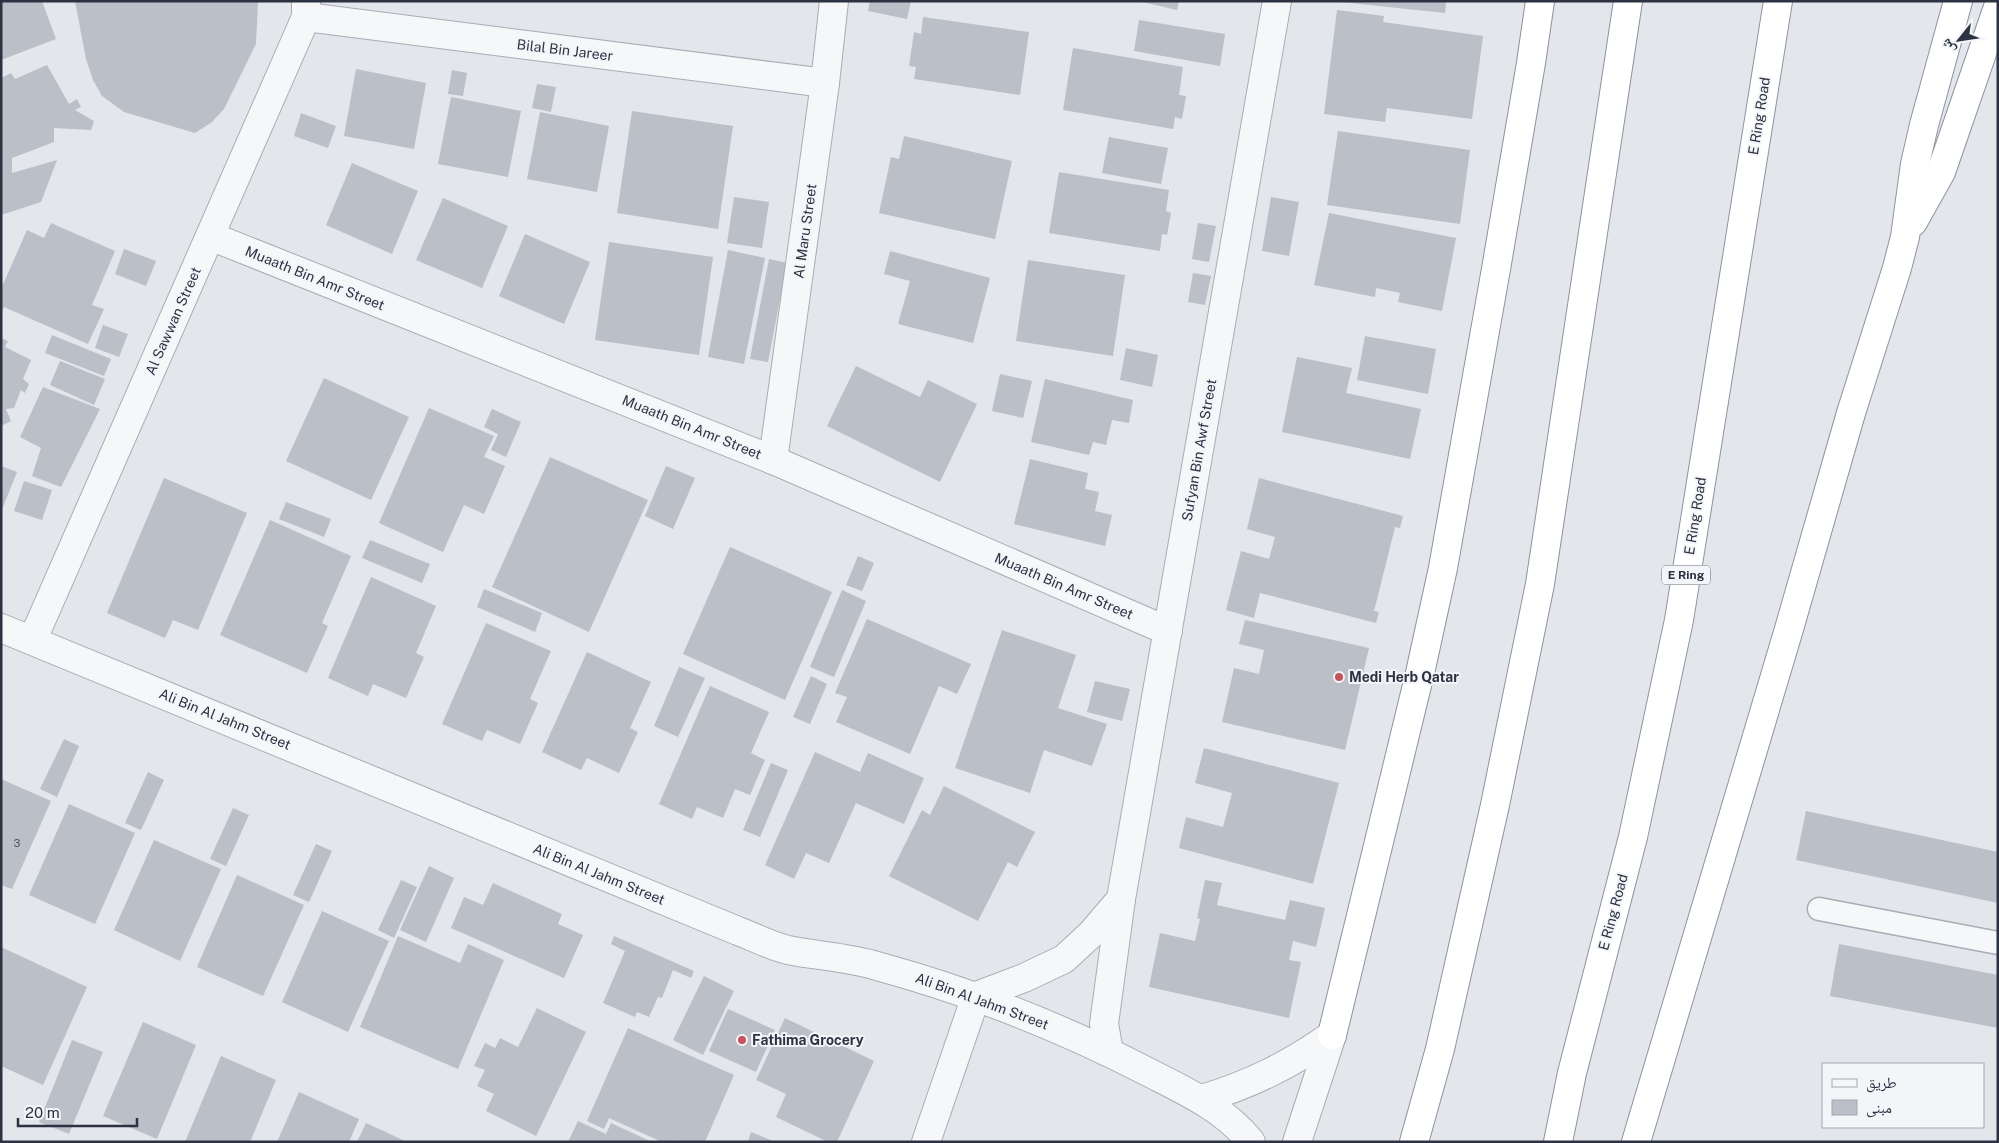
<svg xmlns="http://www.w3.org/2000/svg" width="1999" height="1143" font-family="'Public Sans','Noto Naskh Arabic',sans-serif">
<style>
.building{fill:#bbbfc7}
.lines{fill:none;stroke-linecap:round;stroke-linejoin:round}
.service-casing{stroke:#a8acb5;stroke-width:25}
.minor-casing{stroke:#a8acb5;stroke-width:30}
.tertiary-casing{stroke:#a8acb5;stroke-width:30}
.trunk-casing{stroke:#8c92a0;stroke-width:30}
.motorway-casing{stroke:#8c92a0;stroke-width:30}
.service{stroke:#f6f7f9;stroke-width:22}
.minor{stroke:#f6f7f9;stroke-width:28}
.tertiary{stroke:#f6f7f9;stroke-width:28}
.trunk{stroke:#fff;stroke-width:28}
.motorway{stroke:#fff;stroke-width:28}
.poi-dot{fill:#c6525b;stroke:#f3f5f8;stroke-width:2}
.labels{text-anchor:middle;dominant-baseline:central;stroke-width:4;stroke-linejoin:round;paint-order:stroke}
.number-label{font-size:11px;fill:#505563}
.shield{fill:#f3f5f8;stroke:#686c79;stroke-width:1}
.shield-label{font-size:12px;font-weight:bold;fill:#2c3242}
.street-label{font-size:14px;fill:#2c3242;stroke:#f3f5f8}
.poi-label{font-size:14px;font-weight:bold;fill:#2c3242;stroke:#f3f5f8;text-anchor:start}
</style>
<rect width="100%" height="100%" fill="#e3e6eb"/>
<g class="building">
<polygon points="1,1 42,1 56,39 1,60"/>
<polygon points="75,1 258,1 256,44 224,109 212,122 195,133 124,112 102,96 93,80 86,59"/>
<polygon points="870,1 911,1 907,19 868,11"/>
<polygon points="1138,1 1179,1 1177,10"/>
<polygon points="1332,1 1446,1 1445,13"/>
<polygon points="1337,10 1384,16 1383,22 1483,36 1472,119 1387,108 1385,122 1324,114"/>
<polygon points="923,17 1029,32 1020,95 914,79 916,67 909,66 914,32 921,34"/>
<polygon points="1139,20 1225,34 1220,66 1134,51"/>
<polygon points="1073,48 1183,67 1179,95 1186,96 1182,119 1175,117 1173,129 1063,110"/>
<polygon points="47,65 69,104 77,99 81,107 75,110 94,121 91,130 54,128 54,142 12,158 12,173 57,160 41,202 1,215 1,78 11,73 15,79"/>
<polygon points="356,69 426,83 414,149 344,136"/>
<polygon points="452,70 467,73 463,96 448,94"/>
<polygon points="537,84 556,87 551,112 532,108"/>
<polygon points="451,97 521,111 508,177 438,164"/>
<polygon points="632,111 733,126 718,229 617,213"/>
<polygon points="540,112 609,126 597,192 527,179"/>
<polygon points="301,113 336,126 328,148 294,136"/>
<polygon points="1338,131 1470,150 1460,224 1327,205"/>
<polygon points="904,136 1012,161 995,239 879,213 891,157 899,159"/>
<polygon points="1109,137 1168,148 1161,184 1102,173"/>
<polygon points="352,163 418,191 392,254 326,225"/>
<polygon points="1059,172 1169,190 1166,211 1171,213 1167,235 1162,234 1160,251 1049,233"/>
<polygon points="734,197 769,202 762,248 727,243"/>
<polygon points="1271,197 1299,202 1289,256 1262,251"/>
<polygon points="443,198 508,226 482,288 416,260"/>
<polygon points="1329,213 1456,238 1442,311 1398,302 1400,293 1376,288 1375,297 1314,285"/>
<polygon points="51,223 115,251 92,305 104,309 88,344 4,307 1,314 1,289 27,230 44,238"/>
<polygon points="1198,223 1216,226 1209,262 1192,259"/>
<polygon points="525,234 590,262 564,324 499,296"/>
<polygon points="609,242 713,257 699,355 595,340"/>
<polygon points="124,249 156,261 146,286 115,274"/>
<polygon points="728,250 765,258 744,364 708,357"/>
<polygon points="890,251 990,278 973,343 898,324 910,281 884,274"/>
<polygon points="769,259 787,263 768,362 750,359"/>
<polygon points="1028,260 1125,275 1113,356 1016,341"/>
<polygon points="1193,273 1211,276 1205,305 1188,302"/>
<polygon points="103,325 128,334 119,357 95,348"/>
<polygon points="52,335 111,359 104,376 45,353"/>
<polygon points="1365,336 1436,349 1428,394 1357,380"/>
<polygon points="1,338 8,341 5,347 31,360 23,379 29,384 25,393 21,390 14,408 6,409 11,421 1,426"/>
<polygon points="1126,348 1158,355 1152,387 1120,380"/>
<polygon points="1297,357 1352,368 1346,393 1421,409 1410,459 1282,432"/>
<polygon points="60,361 105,379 94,405 50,385"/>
<polygon points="856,366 920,397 928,380 977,404 940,482 827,426"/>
<polygon points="1000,374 1032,381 1023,418 992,411"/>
<polygon points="324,378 409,417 371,500 286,461"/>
<polygon points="1045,379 1133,400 1129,423 1112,420 1106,445 1093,442 1089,455 1031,442"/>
<polygon points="43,387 100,409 61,487 32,476 41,448 20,437"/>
<polygon points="429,408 494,436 484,457 505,466 484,514 464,505 443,552 379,523"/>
<polygon points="492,409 521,422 506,457 491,450 498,434 484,427"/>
<polygon points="550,457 648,500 589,632 492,587"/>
<polygon points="1030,459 1088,473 1085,489 1099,492 1095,511 1112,515 1105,546 1014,524"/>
<polygon points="1,466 17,472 1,512"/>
<polygon points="666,466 695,478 673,529 645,516"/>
<polygon points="164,478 247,513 198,630 173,620 165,638 107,613"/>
<polygon points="1259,478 1403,516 1400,528 1395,527 1374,611 1379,612 1376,623 1260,593 1254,618 1226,610 1241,551 1269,559 1275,537 1247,529"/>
<polygon points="24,481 52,490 42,520 14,511"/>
<polygon points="286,502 331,519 324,537 279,519"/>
<polygon points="270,520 351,556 322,623 328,626 307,673 220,635"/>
<polygon points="370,540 430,564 422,583 362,558"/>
<polygon points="730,547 832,592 785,700 683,654"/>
<polygon points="858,556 874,563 862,591 846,585"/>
<polygon points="371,577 436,606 416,653 424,657 406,698 373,684 368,696 328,678"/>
<polygon points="484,589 542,613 535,632 477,607"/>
<polygon points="842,590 866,601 834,677 810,667"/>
<polygon points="867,619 971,664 957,694 939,686 910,754 836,722 847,697 835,693"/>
<polygon points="1245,620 1369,648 1345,750 1222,722 1234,668 1259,674 1264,650 1239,644"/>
<polygon points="486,623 551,651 530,699 538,703 520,744 487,730 482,741 442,724"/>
<polygon points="1002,630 1076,655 1058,708 1107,724 1092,766 1044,750 1030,793 955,768"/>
<polygon points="587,652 651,682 630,728 638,732 619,773 587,758 581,770 542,752"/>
<polygon points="679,667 705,678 678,737 654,726"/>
<polygon points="811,676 827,684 810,724 793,717"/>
<polygon points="1095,681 1130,689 1122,721 1087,712"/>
<polygon points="710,686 769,712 751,753 765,760 750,795 735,789 723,818 697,807 692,819 659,804"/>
<polygon points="64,739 79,746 57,797 40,789"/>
<polygon points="1204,748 1339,783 1313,884 1179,848 1186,817 1223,827 1232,793 1195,783"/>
<polygon points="815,752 860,772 868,753 924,778 904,824 856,803 829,863 806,853 794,879 765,865"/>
<polygon points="771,763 788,770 760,837 743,830"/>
<polygon points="148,772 164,780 141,830 125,823"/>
<polygon points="1,779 51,801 12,889 1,885"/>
<polygon points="944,786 1035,832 1017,867 1008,862 978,921 889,876 922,810 930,815"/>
<polygon points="69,804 135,833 95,924 29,895"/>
<polygon points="233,808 249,815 226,866 210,859"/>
<polygon points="1806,811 1998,852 1998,903 1796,860"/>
<polygon points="154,840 221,869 180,961 114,930"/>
<polygon points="316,844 332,851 309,902 293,895"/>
<polygon points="429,866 454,878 426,942 400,930"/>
<polygon points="237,875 304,905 263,996 197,967"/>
<polygon points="401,880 417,887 394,938 378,930"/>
<polygon points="1205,880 1222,883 1217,905 1285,920 1290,900 1325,908 1316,947 1293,941 1289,960 1301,962 1289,1018 1149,987 1160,933 1195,941 1200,919 1197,918"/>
<polygon points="493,883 562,914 558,924 583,935 564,978 451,928 464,897 483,905"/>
<polygon points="322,911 389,941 348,1032 282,1002"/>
<polygon points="398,936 460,963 468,944 504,960 458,1069 360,1027"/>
<polygon points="614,936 694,971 691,978 673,970 662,998 658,997 649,1017 637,1012 635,1017 603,1003 625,951 611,944"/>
<polygon points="1839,944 1998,975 1998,1028 1830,996"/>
<polygon points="1,947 87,987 43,1085 1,1066"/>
<polygon points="704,976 734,991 703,1055 673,1040"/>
<polygon points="537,1008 586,1032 536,1136 486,1111 494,1094 477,1086 485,1070 474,1066 485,1043 495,1048 500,1038 518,1047"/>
<polygon points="728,1009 775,1030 756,1072 709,1051"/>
<polygon points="785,1018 874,1061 837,1142 828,1142 776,1117 786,1094 756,1080"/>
<polygon points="143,1022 196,1045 157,1139 103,1116"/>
<polygon points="628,1028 734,1075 705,1142 683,1142 679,1140 678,1142 662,1142 609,1118 604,1129 587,1121"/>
<polygon points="72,1040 103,1052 69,1134 39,1122"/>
<polygon points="221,1056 276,1080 250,1142 185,1142"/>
<polygon points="299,1092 359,1119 349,1142 277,1142"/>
<polygon points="578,1121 606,1134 611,1123 652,1142 568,1142"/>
<polygon points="366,1123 407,1142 357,1142"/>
<polygon points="751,1132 776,1142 748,1142"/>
</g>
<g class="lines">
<g class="service-casing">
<polyline id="service" points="1819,909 1998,943"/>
</g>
<g class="minor-casing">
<g id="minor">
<polyline points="306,17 825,83"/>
<polyline points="210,236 773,460 1168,631"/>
<polyline points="773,460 825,83 834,1"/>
<path d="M 1,628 L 738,931 C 754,937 771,946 788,950 C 817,956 848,957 877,966 C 972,992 1061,1027 1148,1072 C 1185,1091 1224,1108 1251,1142"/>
<polyline points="33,639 306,17 306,1"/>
<polyline points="1109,1052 1104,1024 1121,899 1277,1"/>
<path d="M 1202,1099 C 1251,1084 1290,1065 1332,1035"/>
<polyline points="926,1142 976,996 1024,978 1064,959 1091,934 1121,899"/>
</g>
</g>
<g class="tertiary-casing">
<polyline id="tertiary" points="1297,1142 1332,1035"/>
</g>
<g class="trunk-casing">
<polyline id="trunk" points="1332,1035 1420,673 1443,568 1496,269 1531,63 1540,1"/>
</g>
<g class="motorway-casing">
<g id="motorway">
<polyline points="1913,222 1941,172 1998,7"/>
<polyline points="1414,1142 1440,1049 1495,805 1540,584 1628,1"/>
<polyline points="1558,1142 1572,1073 1633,837 1679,620 1778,1"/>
<polyline points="1636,1142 1789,629 1851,413 1897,268 1905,237 1915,164 1924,125 1958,1"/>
</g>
</g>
<use href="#service" class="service"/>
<use href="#minor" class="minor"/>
<use href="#tertiary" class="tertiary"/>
<use href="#trunk" class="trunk"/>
<use href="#motorway" class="motorway"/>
</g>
<g class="poi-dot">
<circle cx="1339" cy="677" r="5"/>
<circle cx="742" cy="1040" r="5"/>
</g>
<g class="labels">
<g class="number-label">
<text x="17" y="843">3</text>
</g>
<rect class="shield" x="1662" y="565.5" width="48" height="19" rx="4"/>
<g class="shield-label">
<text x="1686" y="575">E Ring</text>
</g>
<g class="street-label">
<text transform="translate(565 50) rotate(7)">Bilal Bin Jareer</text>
<text transform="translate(1759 116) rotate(-81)">E Ring Road</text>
<text transform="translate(805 231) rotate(-82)">Al Maru Street</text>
<text transform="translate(315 278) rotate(22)">Muaath Bin Amr Street</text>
<text transform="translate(173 321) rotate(-66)">Al Sawwan Street</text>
<text transform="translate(692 427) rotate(22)">Muaath Bin Amr Street</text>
<text transform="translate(1199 450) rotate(-80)">Sufyan Bin Awf Street</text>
<text transform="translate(1695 516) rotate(-81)">E Ring Road</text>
<text transform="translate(1064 586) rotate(23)">Muaath Bin Amr Street</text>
<text transform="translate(225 719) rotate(22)">Ali Bin Al Jahm Street</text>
<text transform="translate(599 874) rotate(22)">Ali Bin Al Jahm Street</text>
<text transform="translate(1613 912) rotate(-75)">E Ring Road</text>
<text transform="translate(982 1001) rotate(20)">Ali Bin Al Jahm Street</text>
</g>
<g class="poi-label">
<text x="1349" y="677">Medi Herb Qatar</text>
<text x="752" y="1040">Fathima Grocery</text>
</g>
</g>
<rect width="1999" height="1143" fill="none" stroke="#2c3242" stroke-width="5"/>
<rect x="1822" y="1063" width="162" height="65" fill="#f3f5f8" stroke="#a3a7af"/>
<rect x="1832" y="1079" width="25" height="8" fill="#f6f7f9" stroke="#a3a7af"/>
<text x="1866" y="1088" font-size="15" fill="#2c3242">طريق</text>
<rect x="1832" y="1100" width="25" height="15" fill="#bbbfc7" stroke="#a3a7af"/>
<text x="1866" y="1113" font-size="15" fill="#2c3242">مبنى</text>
<g transform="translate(1959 40) rotate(240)" stroke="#f3f5f8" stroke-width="4" paint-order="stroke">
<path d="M0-4L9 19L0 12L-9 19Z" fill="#2c3242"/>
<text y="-8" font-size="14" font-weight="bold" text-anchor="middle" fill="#2c3242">ش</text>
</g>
<path d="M18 1118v8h119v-8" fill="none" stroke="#2c3242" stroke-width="2.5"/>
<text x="25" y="1118" font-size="15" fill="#2c3242" stroke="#f3f5f8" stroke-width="4" paint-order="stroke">20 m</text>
</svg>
